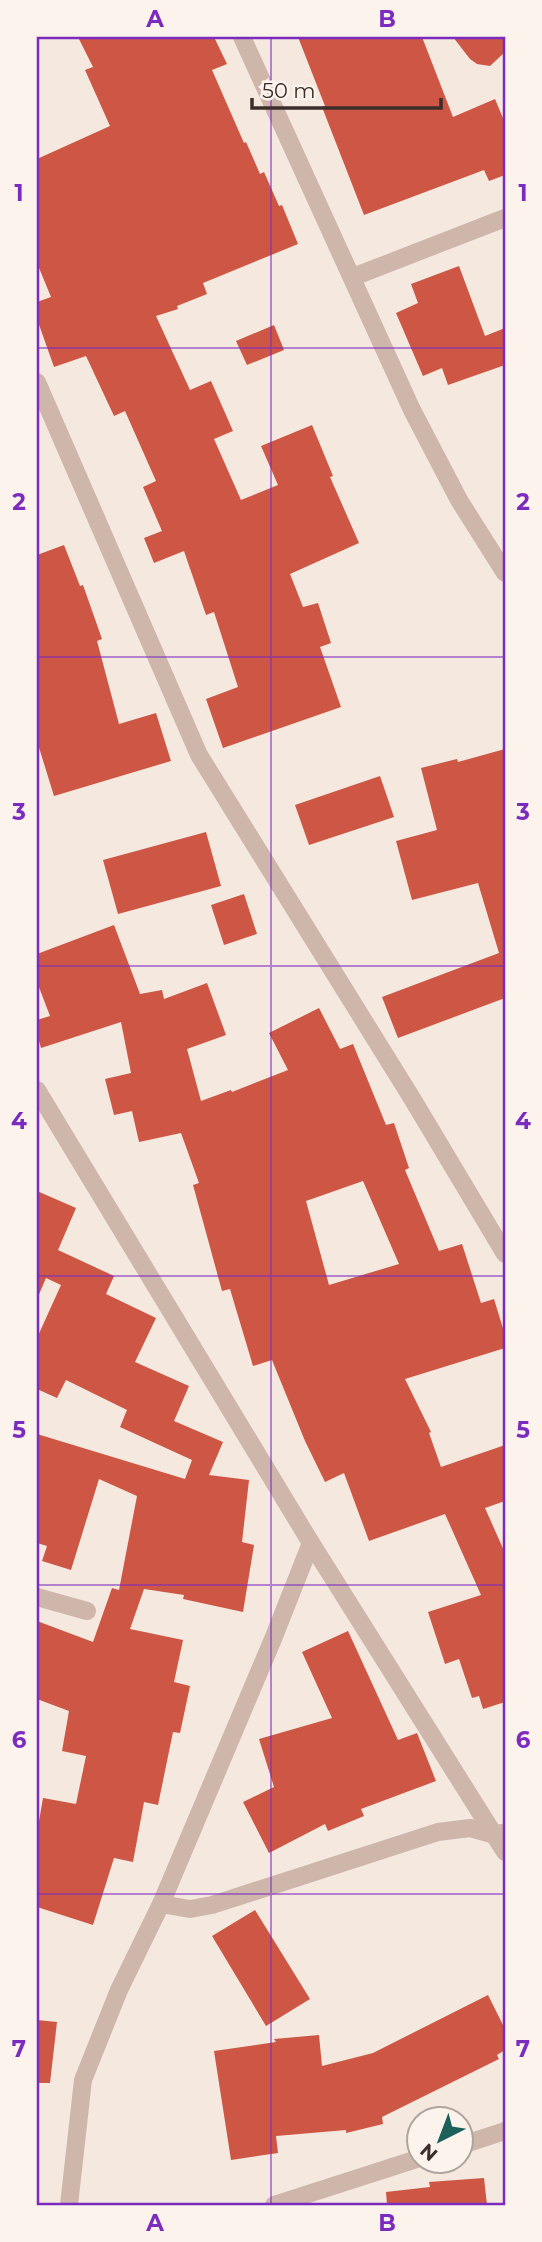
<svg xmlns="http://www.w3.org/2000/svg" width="542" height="2242" font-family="Montserrat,sans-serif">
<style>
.building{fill:#cd5644;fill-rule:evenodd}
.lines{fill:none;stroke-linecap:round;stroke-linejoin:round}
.minor{stroke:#ceb6aa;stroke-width:18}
.grid{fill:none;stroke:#7b2cbf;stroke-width:2;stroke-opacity:0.55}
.neatline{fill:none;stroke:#7b2cbf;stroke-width:2.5}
.grid-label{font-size:23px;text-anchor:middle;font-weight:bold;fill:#7b2cbf}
</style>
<rect width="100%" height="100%" fill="#f5e8df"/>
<g class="building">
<polygon points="78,37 214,37 227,64 212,70 244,143 246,142 260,174 264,172 279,206 282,205 298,244 203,283 207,294 177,306 178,309 156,316 190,390 211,381 233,431 214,439 241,500 278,485 261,446 312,425 333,476 330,477 359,543 290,574 303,607 318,603 331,643 320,647 341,707 223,748 206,699 238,687 214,612 206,615 184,551 154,563 144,538 162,531 143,487 156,481 125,411 114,416 86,356 54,367 37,319 37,302 51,297 37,263 37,159 110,126 85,70 93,67"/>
<polygon points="298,37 422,37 453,117 495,99 505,123 505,175 489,181 484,170 364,215 322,107 325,106"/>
<polygon points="453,37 505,37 505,52 490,66 477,64 470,59"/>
<polygon points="459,266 485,336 505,328 505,365 448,385 442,368 423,376 396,313 418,303 411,284"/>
<polygon points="274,325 284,350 247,365 236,341"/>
<polygon points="64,545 80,586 83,585 102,639 97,641 119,724 156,713 171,761 54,796 37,741 37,555"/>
<polygon points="505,749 505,998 398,1038 382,997 499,953 478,883 412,900 396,841 437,830 421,768 457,759 458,762"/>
<polygon points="380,776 394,817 309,845 295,805"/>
<polygon points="206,832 221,886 118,914 103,860"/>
<polygon points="244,894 257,934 224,945 211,905"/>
<path d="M 114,925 L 140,994 L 162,990 L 164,999 L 207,983 L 226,1035 L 187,1049 L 201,1101 L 231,1090 L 232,1092 L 288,1070 L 269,1033 L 319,1008 L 340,1049 L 353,1044 L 386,1125 L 394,1123 L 409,1168 L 405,1170 L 439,1251 L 462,1244 L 481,1303 L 494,1299 L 505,1335 L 505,1348 L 405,1379 L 431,1432 L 429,1433 L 441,1467 L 505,1445 L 505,1501 L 485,1508 L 505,1553 L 505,1702 L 483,1709 L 479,1696 L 472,1698 L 459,1659 L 445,1664 L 428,1612 L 481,1595 L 445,1514 L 369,1541 L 344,1473 L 325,1482 L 305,1441 L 272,1360 L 253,1366 L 230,1289 L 222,1291 L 193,1185 L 199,1183 L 181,1133 L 139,1142 L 132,1111 L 114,1115 L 105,1079 L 131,1073 L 121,1022 L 41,1048 L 37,1034 L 37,1020 L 50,1016 L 37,982 L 37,954 ZM 363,1181 L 399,1264 L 329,1285 L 306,1201 Z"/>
<polygon points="37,1191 76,1208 58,1250 114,1276 106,1294 156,1318 135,1362 189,1386 174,1421 223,1442 209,1475 249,1480 242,1542 254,1545 243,1612 183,1599 184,1595 144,1589 130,1629 183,1640 174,1682 190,1686 180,1733 173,1732 158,1805 144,1802 133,1862 114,1858 93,1925 37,1907 37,1833 43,1798 76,1804 86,1756 62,1751 69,1711 37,1699 37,1621 93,1642 112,1588 119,1590 137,1496 99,1479 71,1570 42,1561 47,1546 37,1543 37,1434 185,1479 192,1460 120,1427 127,1410 66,1380 57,1398 37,1389 37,1338 61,1285 46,1278 37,1299"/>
<polygon points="348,1631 398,1740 417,1733 436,1781 361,1809 364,1816 328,1831 325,1824 269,1853 243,1802 274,1787 259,1739 332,1718 302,1652"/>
<polygon points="255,1910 310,1999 266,2026 212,1936"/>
<polygon points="488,1995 505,2029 505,2050 497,2055 499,2059 382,2117 383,2124 346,2133 346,2130 276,2136 278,2153 231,2160 214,2051 276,2042 274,2039 319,2035 322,2066 373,2053"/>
<polygon points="37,2020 57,2022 50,2083 37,2083"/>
<polygon points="484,2178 487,2205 387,2205 386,2192 430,2187 429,2182"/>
</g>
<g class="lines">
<g class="minor">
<polyline points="242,37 412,410 459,500 505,573"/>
<polyline points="353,277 505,218"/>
<polyline points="37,382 199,755 413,1100 505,1254"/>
<polyline points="37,1090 311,1543 505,1852"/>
<polyline points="37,1597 87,1611"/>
<polyline points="161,1904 190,1909 212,1905 438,1832 470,1828 495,1835 501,1833"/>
<polyline points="462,2145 505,2131"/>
<polyline points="69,2205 83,2080 119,1990 161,1904 273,1639 311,1543"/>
<polyline points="274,2205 420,2158"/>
</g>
</g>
<path class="grid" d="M 271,37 L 271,2205M 37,348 L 505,348M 37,657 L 505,657M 37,966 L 505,966M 37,1276 L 505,1276M 37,1585 L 505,1585M 37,1894 L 505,1894"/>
<rect width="542" height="2242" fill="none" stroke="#fbf3ec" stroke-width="77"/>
<g transform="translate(440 2140) rotate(222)"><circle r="33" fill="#fbf3ec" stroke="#aea49e" stroke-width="2"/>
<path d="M0-5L12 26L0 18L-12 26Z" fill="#1c605c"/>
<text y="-10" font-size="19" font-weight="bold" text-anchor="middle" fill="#3b2d2a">N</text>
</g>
<path d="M252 98v10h189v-10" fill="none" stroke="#3b2d2a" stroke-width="3.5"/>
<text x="262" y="98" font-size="21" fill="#3b2d2a" stroke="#fbf3ec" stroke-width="5" paint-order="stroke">50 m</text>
<rect x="38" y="38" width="466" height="2166" class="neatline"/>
<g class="grid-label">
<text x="155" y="27">A</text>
<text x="387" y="27">B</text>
<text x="19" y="201">1</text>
<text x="523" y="201">1</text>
<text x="19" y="510">2</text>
<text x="523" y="510">2</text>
<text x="19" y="820">3</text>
<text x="523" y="820">3</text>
<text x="19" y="1129">4</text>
<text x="523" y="1129">4</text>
<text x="19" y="1438">5</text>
<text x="523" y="1438">5</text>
<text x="19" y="1748">6</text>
<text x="523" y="1748">6</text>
<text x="19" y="2057">7</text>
<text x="523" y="2057">7</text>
<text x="155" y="2231">A</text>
<text x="387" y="2231">B</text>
</g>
</svg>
